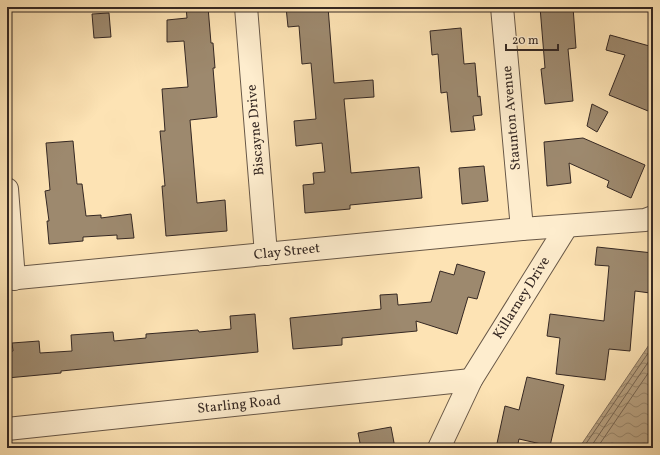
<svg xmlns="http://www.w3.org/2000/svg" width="660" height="455" font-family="Vollkorn,serif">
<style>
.water{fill:url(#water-waves);stroke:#84725d}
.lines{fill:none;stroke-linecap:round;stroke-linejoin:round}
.shore{stroke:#776653;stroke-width:1}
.building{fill:#9d896e;stroke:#352823}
.minor-casing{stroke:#675747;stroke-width:24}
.minor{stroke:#feedce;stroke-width:22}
.labels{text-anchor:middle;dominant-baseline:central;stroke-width:3;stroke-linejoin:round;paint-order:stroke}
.street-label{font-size:14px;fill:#352823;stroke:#feedce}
</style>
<defs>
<pattern id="water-waves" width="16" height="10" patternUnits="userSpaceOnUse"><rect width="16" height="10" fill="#b9a383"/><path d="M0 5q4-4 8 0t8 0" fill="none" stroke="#97856b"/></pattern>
</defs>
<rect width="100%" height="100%" fill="#fde3b4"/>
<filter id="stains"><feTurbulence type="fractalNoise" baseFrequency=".005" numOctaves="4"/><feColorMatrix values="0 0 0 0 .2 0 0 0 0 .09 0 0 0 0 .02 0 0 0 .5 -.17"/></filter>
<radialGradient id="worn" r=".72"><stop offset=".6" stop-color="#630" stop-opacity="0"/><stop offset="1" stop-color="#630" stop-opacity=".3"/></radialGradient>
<polygon class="water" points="653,339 653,448 579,448"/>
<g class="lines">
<g class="shore">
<polyline points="583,448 653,346"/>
<polyline points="590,448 653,355"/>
<polyline points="597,448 653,366"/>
</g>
</g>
<g class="building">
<polygon points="186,7 208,7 211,43 213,43 215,68 213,68 217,117 190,120 197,203 225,200 227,231 166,236 162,186 165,186 160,131 165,131 162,89 188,87 184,41 167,42 167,20 187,18"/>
<polygon points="286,7 328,7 334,83 373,80 374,97 344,99 351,173 419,167 422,198 350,205 350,209 305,213 303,185 314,184 313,173 325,172 322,143 296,146 294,121 316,119 311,63 302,64 299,26 288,27"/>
<polygon points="540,7 573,7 576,48 568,49 573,101 545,104 541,69 545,68"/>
<polygon points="109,13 111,37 94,38 92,14"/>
<polygon points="461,28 464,64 475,63 478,97 480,96 482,115 473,116 475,130 451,132 447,92 441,93 438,54 432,55 430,31"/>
<polygon points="610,35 653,47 653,113 609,95 625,55 606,50"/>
<polygon points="592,104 608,112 597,132 587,126"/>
<polygon points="583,138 645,165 631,198 607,187 609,181 569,163 571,183 547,186 544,142"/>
<polygon points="73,141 77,184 82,184 86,216 101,215 101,218 131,214 134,238 117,239 117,235 83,237 83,241 49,244 47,221 49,221 45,191 50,190 46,143"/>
<polygon points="484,166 488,201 462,204 459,168"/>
<polygon points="597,247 653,253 650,293 635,291 630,351 609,349 605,380 556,374 560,338 547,336 550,314 604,321 609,266 595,265"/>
<polygon points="457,264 485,272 477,299 468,297 457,334 416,321 417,331 342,338 342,345 293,349 290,318 381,309 380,295 397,294 398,305 431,302 440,271 454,275"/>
<polygon points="255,314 258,352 61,371 61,373 7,378 7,352 13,351 12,343 39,341 40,353 72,351 71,335 113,332 114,341 146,338 146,334 198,330 199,332 231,329 230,316"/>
<polygon points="527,377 564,385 550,446 519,439 517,448 496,448 505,406 519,410"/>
<polygon points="391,427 395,448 361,448 358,433"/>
</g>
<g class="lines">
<g class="minor-casing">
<g id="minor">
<polyline points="246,7 266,254"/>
<polyline points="502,7 522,229"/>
<polyline points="7,189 14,279"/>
<polyline points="7,279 522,229 645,220 653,217"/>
<polyline points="7,429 471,380"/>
<polyline points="439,448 471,380 567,226"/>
</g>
</g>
<use href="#minor" class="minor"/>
</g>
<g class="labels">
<g class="street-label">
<text transform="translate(512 118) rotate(-95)">Staunton Avenue</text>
<text transform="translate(256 130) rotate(-95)">Biscayne Drive</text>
<text transform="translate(287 252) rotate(-6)">Clay Street</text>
<text transform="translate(522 298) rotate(-58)">Killarney Drive</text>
<text transform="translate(239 405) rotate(-6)">Starling Road</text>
</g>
</g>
<rect width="660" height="455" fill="none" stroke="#fde3b4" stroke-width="24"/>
<rect x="8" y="8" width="644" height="439" fill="none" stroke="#352823" stroke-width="2"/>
<rect x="12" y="12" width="636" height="431" fill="none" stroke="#352823"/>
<path d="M506 44v6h52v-6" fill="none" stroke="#352823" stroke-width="2"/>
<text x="512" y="44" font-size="12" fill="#352823" stroke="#feedce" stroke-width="3" paint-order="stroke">20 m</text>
<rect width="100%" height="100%" filter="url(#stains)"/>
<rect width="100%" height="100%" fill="url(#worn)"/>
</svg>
